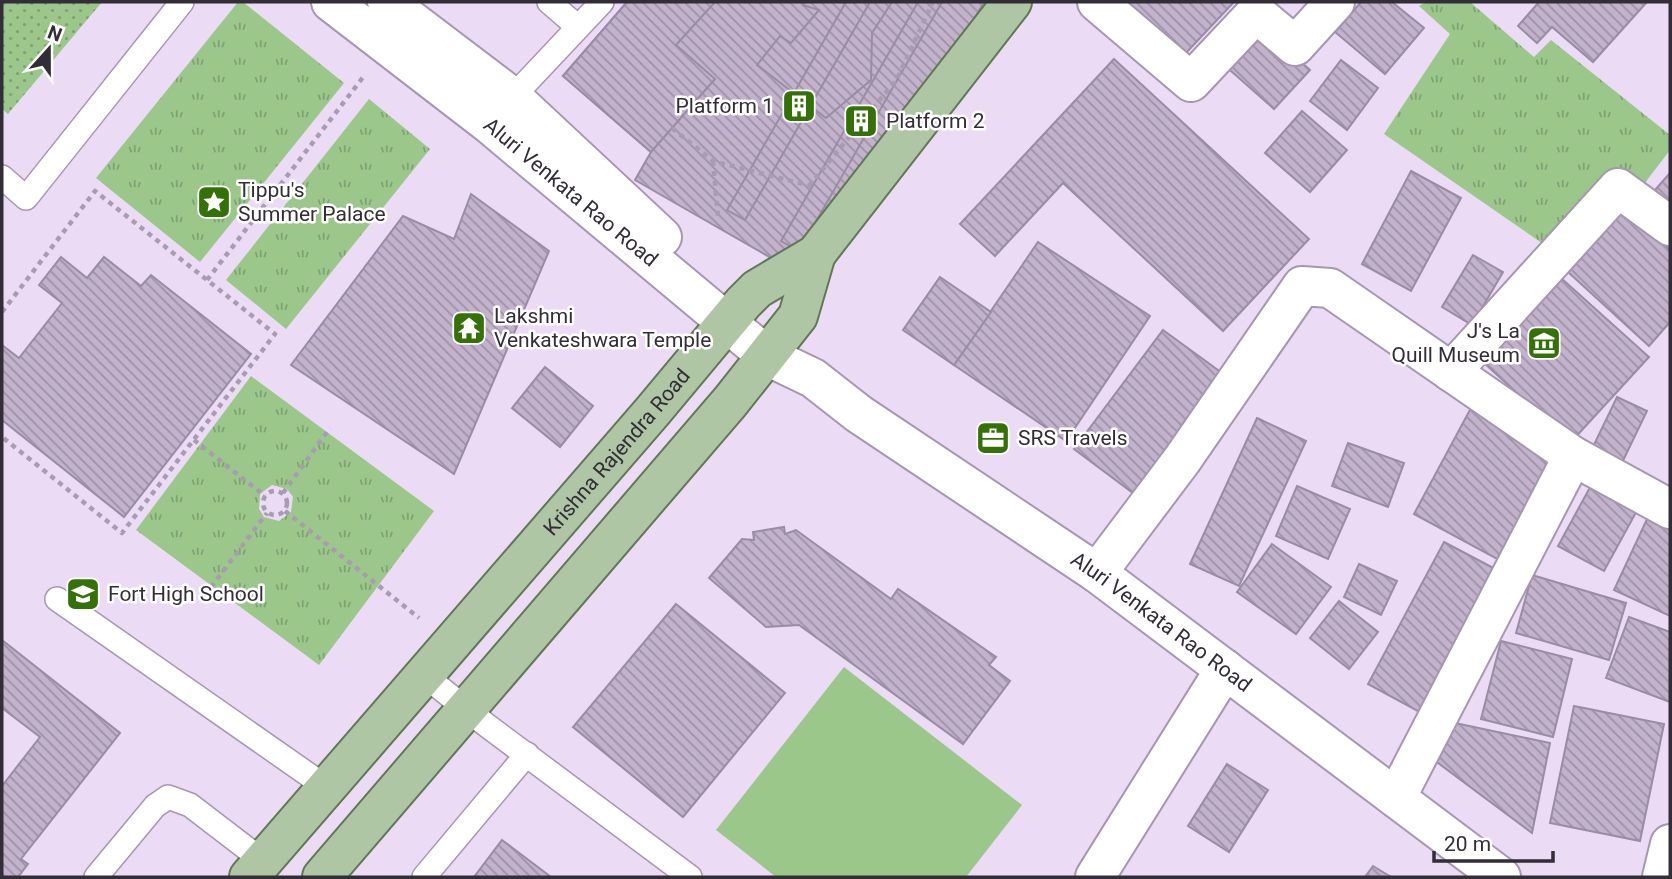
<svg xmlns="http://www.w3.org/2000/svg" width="1672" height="879" font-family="Roboto,sans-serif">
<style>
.grass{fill:url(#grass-tufts);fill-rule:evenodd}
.park{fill:#9bc78a}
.garden{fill:url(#garden-dots)}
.building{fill:url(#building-back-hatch);stroke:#9a8ca4;stroke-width:2}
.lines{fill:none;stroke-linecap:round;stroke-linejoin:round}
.service-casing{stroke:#a697b0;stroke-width:26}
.minor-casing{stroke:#a697b0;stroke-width:42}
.secondary-casing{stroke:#a697b0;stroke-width:42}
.primary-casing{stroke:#607857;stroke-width:42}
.path{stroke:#a99cb1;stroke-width:4.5;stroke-dasharray:5 5;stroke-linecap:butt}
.service{stroke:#fff;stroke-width:23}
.minor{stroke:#fff;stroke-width:38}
.secondary{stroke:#fff;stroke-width:38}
.primary{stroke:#aec6a4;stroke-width:38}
.labels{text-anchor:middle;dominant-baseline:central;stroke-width:5;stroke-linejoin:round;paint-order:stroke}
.poi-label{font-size:21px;fill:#332d37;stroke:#fff;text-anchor:start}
.street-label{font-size:21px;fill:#332d37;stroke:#fff}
</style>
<defs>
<pattern id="grass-tufts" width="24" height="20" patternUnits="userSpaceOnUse" patternTransform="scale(1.75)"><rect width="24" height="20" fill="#9bc78a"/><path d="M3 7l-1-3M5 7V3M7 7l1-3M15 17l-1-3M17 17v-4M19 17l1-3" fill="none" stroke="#7fa272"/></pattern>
<pattern id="garden-dots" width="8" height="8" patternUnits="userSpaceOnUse" patternTransform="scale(1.75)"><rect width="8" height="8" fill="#9bc78a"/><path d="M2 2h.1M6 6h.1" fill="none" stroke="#7fa272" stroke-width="1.8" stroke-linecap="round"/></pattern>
<pattern id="building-back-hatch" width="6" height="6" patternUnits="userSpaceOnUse" patternTransform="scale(1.75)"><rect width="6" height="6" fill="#c2b2cc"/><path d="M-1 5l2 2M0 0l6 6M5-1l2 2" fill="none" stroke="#9e91a6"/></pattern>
</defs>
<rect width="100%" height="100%" fill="#ebdbf5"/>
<g class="grass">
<polygon points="238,2 243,2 344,83 200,262 96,178"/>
<polygon points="1426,2 1470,2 1534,57 1551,40 1670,135 1670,150 1641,188 1549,248 1384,134 1450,34 1419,6"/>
<polygon points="369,99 430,149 286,329 226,280"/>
<path d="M 251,376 L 434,511 L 319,665 L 136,530 ZM 272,485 L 287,489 L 293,497 L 291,512 L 279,521 L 264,517 L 259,509 L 260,494 Z"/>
</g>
<polygon class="park" points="844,667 1022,805 966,877 776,877 716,830"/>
<polygon class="garden" points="2,2 102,2 8,114 2,109"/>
<g class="building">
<polygon points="627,2 984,2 820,286 635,180 651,152 563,76"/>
<polygon points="627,2 715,2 676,45 715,79 651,152 563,76"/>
<polygon points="805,2 892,2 872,33 871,80 826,118 757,65 780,36 791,43 819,10 803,5"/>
<polygon points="846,2 870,2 745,220 727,210"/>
<polygon points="918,2 942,2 799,251 781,241"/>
<polygon points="1095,2 1234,2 1185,54"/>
<polygon points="1361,2 1392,2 1424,28 1385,74 1335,32"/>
<polygon points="1539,2 1647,2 1593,62 1552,27 1537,43 1518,26"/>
<polygon points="1259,24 1310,70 1274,109 1223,64"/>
<polygon points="1114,59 1309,239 1223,331 1063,183 995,256 960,224"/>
<polygon points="1341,60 1378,88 1347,130 1310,101"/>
<polygon points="1302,111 1347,150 1310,192 1265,153"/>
<polygon points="1411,171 1461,198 1411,291 1362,264"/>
<polygon points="1670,173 1670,204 1655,190"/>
<polygon points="471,194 549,251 454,474 291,365 403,216 454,239"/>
<polygon points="1614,200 1670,250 1670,322 1649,346 1557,262"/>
<polygon points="1038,242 1150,316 1066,441 954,365"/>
<polygon points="1473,255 1503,272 1472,325 1442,307"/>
<polygon points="61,257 87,278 104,257 141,286 151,275 251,354 124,517 2,420 2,345 19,358 62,303 39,285"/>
<polygon points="1551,269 1649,357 1571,442 1474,354"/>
<polygon points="940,277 991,312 954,365 903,330"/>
<polygon points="1163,330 1222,373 1133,493 1074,449"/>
<polygon points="545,367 593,406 560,447 512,408"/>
<polygon points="1617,397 1647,411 1619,469 1589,455"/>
<polygon points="1472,406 1557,452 1499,560 1414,514"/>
<polygon points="1257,418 1306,441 1239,586 1190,564"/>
<polygon points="1348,443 1404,463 1388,507 1332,486"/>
<polygon points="1594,480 1640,505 1604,571 1558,546"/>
<polygon points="1297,486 1350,509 1328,559 1276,536"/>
<polygon points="1647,519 1670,530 1670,616 1614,590"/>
<polygon points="784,527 785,534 796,530 891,599 898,589 996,657 989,665 1010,681 963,744 799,625 766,627 709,578 742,539 754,540 753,532"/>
<polygon points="1444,542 1501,572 1425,715 1368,684"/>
<polygon points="1272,544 1331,587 1296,634 1237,592"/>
<polygon points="1359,564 1397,581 1381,615 1344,597"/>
<polygon points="1532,575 1626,603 1609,660 1516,633"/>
<polygon points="1339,601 1378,632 1349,669 1310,638"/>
<polygon points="676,604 785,693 683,817 573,727"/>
<polygon points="1629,617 1670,632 1670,702 1606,678"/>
<polygon points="2,640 120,733 21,859 28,864 18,877 2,877 2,786 40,737 2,708"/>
<polygon points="1501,641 1572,659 1553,737 1481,719"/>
<polygon points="1574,706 1664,724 1640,841 1550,823"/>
<polygon points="1455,723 1550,743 1532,833 1434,760"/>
<polygon points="1227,764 1268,790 1229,852 1188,826"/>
<polygon points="502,840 551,877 474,877"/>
<polygon points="1373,866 1391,877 1365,877"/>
</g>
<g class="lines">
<g class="service-casing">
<g id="service">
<polyline points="549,2 578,27"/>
<polyline points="506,104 602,2"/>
<polyline points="2,177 26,198 182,2"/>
<polyline points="57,599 326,787"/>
<polyline points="424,675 485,724 690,877"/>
<polyline points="96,877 155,806 168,797 190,805 263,861"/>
<polyline points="424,877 527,754"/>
</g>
</g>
<g class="minor-casing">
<g id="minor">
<polyline points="1097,2 1191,82 1256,13 1295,46 1335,2"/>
<polyline points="1451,372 1618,188 1670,226"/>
<polyline points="1097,573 1182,460 1302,286 1330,288 1573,456 1670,509"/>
<polyline points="1396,798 1573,456"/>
<polyline points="1095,877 1225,669"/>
<polyline points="1662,877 1670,844"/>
</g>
</g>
<g class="secondary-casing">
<g id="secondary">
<path id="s1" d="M 331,2 L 488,123 L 767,356 L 813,378 L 859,414 L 1097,573 L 1501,877"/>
<polyline points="387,2 512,97 662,237"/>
</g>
</g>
<g class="primary-casing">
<g id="primary">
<path id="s2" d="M 249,877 L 652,412 L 743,303 L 757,289 L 816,254 L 1012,2"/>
<polyline points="322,877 730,402 798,316 816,254"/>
</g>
</g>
<g class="path">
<polyline points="672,128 713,161 811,186"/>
<polyline points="713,161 718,217"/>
<polyline points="809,186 897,79 933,2"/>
<polyline points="207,280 364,76"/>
<polyline points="2,312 95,191 275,334 122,533 2,437"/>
<polyline points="194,440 265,496"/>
<circle cx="275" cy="503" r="12"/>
<polyline points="283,493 330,428"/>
<polyline points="285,511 419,618"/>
<polyline points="205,595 267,513"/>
</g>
<use href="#service" class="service"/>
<use href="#minor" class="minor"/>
<use href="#secondary" class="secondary"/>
<use href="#primary" class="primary"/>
</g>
<defs>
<g id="building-square" transform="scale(1.75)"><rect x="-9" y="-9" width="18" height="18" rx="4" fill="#347208" stroke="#fff"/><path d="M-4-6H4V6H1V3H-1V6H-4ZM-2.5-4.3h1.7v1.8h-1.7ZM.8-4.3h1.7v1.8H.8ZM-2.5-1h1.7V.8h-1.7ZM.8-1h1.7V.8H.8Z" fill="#fff"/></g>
<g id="sight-square" transform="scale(1.75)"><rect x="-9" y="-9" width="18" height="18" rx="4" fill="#347208" stroke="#fff"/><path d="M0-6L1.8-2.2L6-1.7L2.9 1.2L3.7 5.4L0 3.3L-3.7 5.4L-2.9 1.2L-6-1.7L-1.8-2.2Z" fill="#fff"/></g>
<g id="temple-square" transform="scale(1.75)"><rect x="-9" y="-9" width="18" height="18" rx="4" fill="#347208" stroke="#fff"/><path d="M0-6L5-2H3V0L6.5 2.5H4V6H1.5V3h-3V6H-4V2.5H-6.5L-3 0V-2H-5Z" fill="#fff"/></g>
<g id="museum-square" transform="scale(1.75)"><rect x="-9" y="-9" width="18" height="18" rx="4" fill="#347208" stroke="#fff"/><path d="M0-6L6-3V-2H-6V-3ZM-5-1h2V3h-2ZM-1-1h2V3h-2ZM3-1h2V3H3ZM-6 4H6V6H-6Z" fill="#fff"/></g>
<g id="office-square" transform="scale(1.75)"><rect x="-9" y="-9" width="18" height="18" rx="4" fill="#347208" stroke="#fff"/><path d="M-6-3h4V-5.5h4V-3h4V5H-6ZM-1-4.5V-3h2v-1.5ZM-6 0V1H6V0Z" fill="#fff"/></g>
<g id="school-square" transform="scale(1.75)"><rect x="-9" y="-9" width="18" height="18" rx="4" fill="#347208" stroke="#fff"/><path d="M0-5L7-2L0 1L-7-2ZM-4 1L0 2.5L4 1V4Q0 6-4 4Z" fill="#fff"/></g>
</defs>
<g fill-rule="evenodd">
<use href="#building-square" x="799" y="106"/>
<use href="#building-square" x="861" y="121"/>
<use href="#sight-square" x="214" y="202"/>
<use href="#temple-square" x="469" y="328"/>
<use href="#museum-square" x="1544" y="343"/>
<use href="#office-square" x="993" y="438"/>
<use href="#school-square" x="83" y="594"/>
</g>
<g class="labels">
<g class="poi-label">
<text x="774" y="106" text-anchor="end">Platform 1</text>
<text x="886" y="121">Platform 2</text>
<text x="238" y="190">Tippu's<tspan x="238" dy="24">Summer Palace</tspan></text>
<text x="494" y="316">Lakshmi<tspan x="494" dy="24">Venkateshwara Temple</tspan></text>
<text x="1520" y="331" text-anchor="end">J's La<tspan x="1520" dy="24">Quill Museum</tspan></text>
<text x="1018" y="438">SRS Travels</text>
<text x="108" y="594">Fort High School</text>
</g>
<g class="street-label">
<text stroke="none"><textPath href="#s1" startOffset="306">Aluri Venkata Rao Road</textPath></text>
<text stroke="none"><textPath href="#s2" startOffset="562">Krishna Rajendra Road</textPath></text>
<text stroke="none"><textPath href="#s1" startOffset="1038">Aluri Venkata Rao Road</textPath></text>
</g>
</g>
<rect width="1672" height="879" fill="none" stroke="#332d37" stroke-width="7"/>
<g transform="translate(49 49) rotate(21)" stroke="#ffffff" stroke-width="5" paint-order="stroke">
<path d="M0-5L12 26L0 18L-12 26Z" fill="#332d37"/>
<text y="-10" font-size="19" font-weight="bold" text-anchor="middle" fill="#332d37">N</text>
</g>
<path d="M1434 851v10h119v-10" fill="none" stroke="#332d37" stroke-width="3.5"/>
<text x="1444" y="851" font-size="21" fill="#332d37" stroke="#ffffff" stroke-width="5" paint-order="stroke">20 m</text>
</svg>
